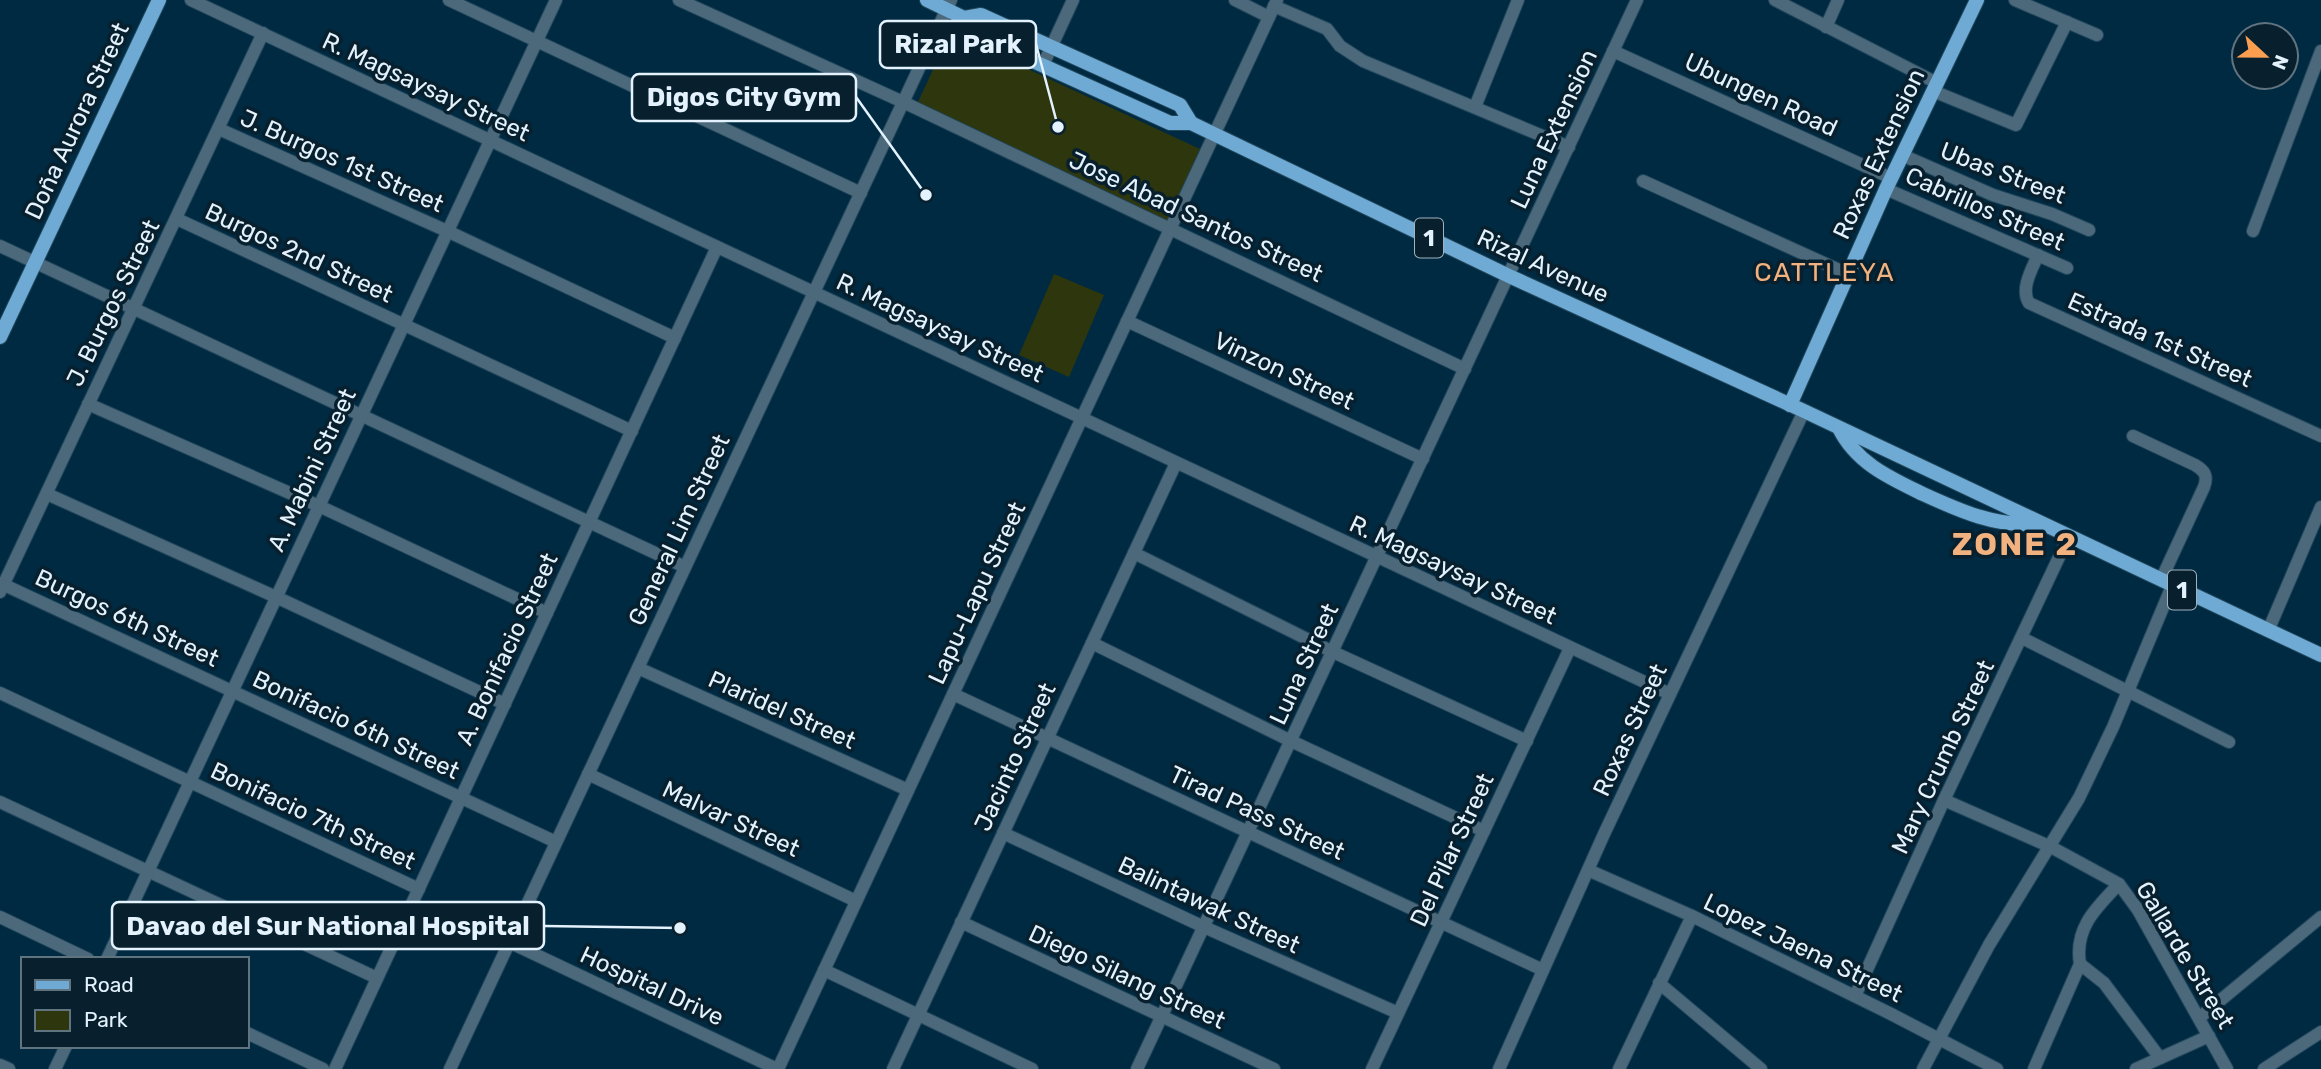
<svg xmlns="http://www.w3.org/2000/svg" width="2321" height="1069" font-family="Rubik,sans-serif">
<style>
.green{fill:#2e360d}
.lines{fill:none;stroke-linecap:round;stroke-linejoin:round}
.minor-casing{stroke:#20465b;stroke-width:14}
.major-casing{stroke:#20465b;stroke-width:16}
.minor{stroke:#4c697c;stroke-width:12}
.major{stroke:#6eaad3;stroke-width:14}
.labels{text-anchor:middle;dominant-baseline:central;stroke-width:7;stroke-linejoin:round;paint-order:stroke}
.shield{fill:#08202e;stroke:#a1b3be;stroke-width:2}
.shield-label{font-size:23px;font-weight:bold;fill:#e3f2fc}
.street-label{font-size:24px;fill:#e3f2fc;stroke:#08202e}
.neighbourhood-label{font-size:26px;letter-spacing:2px;fill:#f2b280;stroke:#08202e}
.district-label{font-size:32px;font-weight:bold;letter-spacing:2px;fill:#f2b280;stroke:#08202e}
.leader{fill:none;stroke:#e3f2fc;stroke-width:2.5}
.callout-dot{fill:#e3f2fc;stroke:#08202e;stroke-width:2.5}
.callout{fill:#08202e;stroke:#e3f2fc;stroke-width:2.5}
.callout-label{font-size:26px;text-anchor:middle;font-weight:bold;fill:#e3f2fc}
</style>
<rect width="100%" height="100%" fill="#002a41"/>
<g class="green">
<polygon points="950,33 1200,149 1167,221 917,104"/>
<polygon points="1054,274 1104,295 1069,377 1019,355"/>
</g>
<g class="lines">
<g class="minor-casing">
<g id="minor">
<polyline points="191,0 1670,694"/>
<polyline points="449,0 861,193"/>
<polyline points="679,0 903,102 1465,369"/>
<polyline points="1235,0 1269,17"/>
<polyline points="1775,0 1937,83"/>
<polyline points="2015,0 2097,35"/>
<polyline points="1274,6 1327,29 1340,46 1363,61 1569,147"/>
<polyline points="1826,27 1838,0"/>
<polyline points="1613,51 1891,178"/>
<polyline points="1043,65 1073,0"/>
<polyline points="1933,91 2016,125 2067,22"/>
<polyline points="1475,107 1518,0"/>
<polyline points="219,129 447,231 675,338"/>
<polyline points="1902,155 1993,195 2052,214 2089,230"/>
<polyline points="1643,181 1848,274"/>
<polyline points="1886,189 2067,268"/>
<polyline points="177,219 632,431"/>
<polyline points="2253,231 2321,51"/>
<polyline points="0,246 685,567"/>
<path d="M 2038,255 C 2032,269 2020,289 2029,303 L 2321,436"/>
<polyline points="1127,321 1423,459"/>
<polyline points="88,404 319,506 547,613"/>
<path d="M 2133,436 L 2195,465 C 2205,471 2208,476 2204,487 L 2161,580"/>
<polyline points="47,494 276,597 505,704"/>
<polyline points="1134,553 1333,652 1527,741"/>
<polyline points="0,583 556,842"/>
<polyline points="0,592 263,33"/>
<polyline points="2268,631 2321,507"/>
<polyline points="2022,638 2229,742"/>
<polyline points="1092,643 1291,741 1484,831"/>
<polyline points="638,668 908,790"/>
<polyline points="0,693 419,889"/>
<polyline points="953,694 1543,970"/>
<polyline points="588,774 856,901"/>
<polyline points="1944,800 2051,847 2119,884 2138,910 2227,1069"/>
<polyline points="0,802 377,978"/>
<polyline points="1003,833 1204,927 1398,1013"/>
<polyline points="1588,870 1692,916 1891,1014 1997,1069"/>
<polyline points="0,917 88,959"/>
<polyline points="961,922 1274,1069"/>
<polyline points="509,942 777,1069"/>
<polyline points="107,959 556,0"/>
<polyline points="2080,964 2104,983 2160,1058"/>
<polyline points="824,970 1032,1069"/>
<polyline points="1659,983 1761,1069"/>
<polyline points="1855,996 1944,800 2069,536"/>
<polyline points="2199,1018 2321,917"/>
<polyline points="247,1033 323,1069"/>
<polyline points="0,1065 9,1069"/>
<polyline points="55,1069 66,1046"/>
<polyline points="335,1069 717,247"/>
<polyline points="450,1069 951,0"/>
<polyline points="778,1069 1277,0"/>
<polyline points="893,1069 1176,463"/>
<polyline points="1137,1069 1637,0"/>
<polyline points="1372,1069 1570,648"/>
<polyline points="1499,1069 1604,834 1804,411"/>
<polyline points="1619,1069 1692,916"/>
<polyline points="1923,1069 1989,945 2079,798 2113,727 2172,586"/>
<path d="M 2034,1069 L 2080,964 C 2074,928 2096,908 2119,884"/>
<polyline points="2136,1069 2209,1036"/>
<polyline points="2264,1069 2321,1032"/>
</g>
</g>
<g class="major-casing">
<g id="major">
<polyline points="927,0 964,18 981,15 1180,105 1191,123"/>
<polyline points="964,18 971,33 1170,123 1191,123 1509,276 1804,411 2321,655"/>
<polyline points="0,337 159,0"/>
<polyline points="1790,405 1886,189 1977,0"/>
<path d="M 1839,428 C 1856,463 1890,478 1923,494 C 1960,511 1996,527 2038,524"/>
</g>
</g>
<use href="#minor" class="minor"/>
<use href="#major" class="major"/>
</g>
<g class="labels">
<g class="shield">
<rect x="1415" y="218.5" width="28" height="39" rx="5"/>
<rect x="2168" y="570.5" width="28" height="39" rx="5"/>
</g>
<g class="shield-label">
<text x="1429" y="238">1</text>
<text x="2182" y="590">1</text>
</g>
<g class="street-label">
<text transform="translate(426 87) rotate(25)">R. Magsaysay Street</text>
<text transform="translate(1761 95) rotate(25)">Ubungen Road</text>
<text transform="translate(77 121) rotate(-65)">Doña Aurora Street</text>
<text transform="translate(1554 129) rotate(-65)">Luna Extension</text>
<text transform="translate(1879 154) rotate(-65)">Roxas Extension</text>
<text transform="translate(342 161) rotate(24)">J. Burgos 1st Street</text>
<text transform="translate(2003 173) rotate(21)">Ubas Street</text>
<text transform="translate(1985 209) rotate(24)">Cabrillos Street</text>
<text transform="translate(1196 217) rotate(25)">Jose Abad Santos Street</text>
<text transform="translate(299 253) rotate(25)">Burgos 2nd Street</text>
<text transform="translate(1543 266) rotate(25)">Rizal Avenue</text>
<text transform="translate(113 303) rotate(-64)">J. Burgos Street</text>
<text transform="translate(940 328) rotate(25)">R. Magsaysay Street</text>
<text transform="translate(2160 340) rotate(24)">Estrada 1st Street</text>
<text transform="translate(1284 371) rotate(25)">Vinzon Street</text>
<text transform="translate(312 470) rotate(-65)">A. Mabini Street</text>
<text transform="translate(679 530) rotate(-65)">General Lim Street</text>
<text transform="translate(1453 570) rotate(25)">R. Magsaysay Street</text>
<text transform="translate(977 593) rotate(-65)">Lapu-Lapu Street</text>
<text transform="translate(127 618) rotate(25)">Burgos 6th Street</text>
<text transform="translate(507 649) rotate(-65)">A. Bonifacio Street</text>
<text transform="translate(1304 664) rotate(-65)">Luna Street</text>
<text transform="translate(782 710) rotate(24)">Plaridel Street</text>
<text transform="translate(356 725) rotate(25)">Bonifacio 6th Street</text>
<text transform="translate(1630 730) rotate(-65)">Roxas Street</text>
<text transform="translate(1015 757) rotate(-65)">Jacinto Street</text>
<text transform="translate(1943 757) rotate(-65)">Mary Crumb Street</text>
<text transform="translate(1257 813) rotate(25)">Tirad Pass Street</text>
<text transform="translate(313 816) rotate(25)">Bonifacio 7th Street</text>
<text transform="translate(731 819) rotate(25)">Malvar Street</text>
<text transform="translate(1452 850) rotate(-65)">Del Pilar Street</text>
<text transform="translate(1209 905) rotate(25)">Balintawak Street</text>
<text transform="translate(1803 948) rotate(26)">Lopez Jaena Street</text>
<text transform="translate(2185 955) rotate(59)">Gallarde Street</text>
<text transform="translate(1127 977) rotate(25)">Diego Silang Street</text>
<text transform="translate(652 986) rotate(25)">Hospital Drive</text>
</g>
<g class="neighbourhood-label">
<text x="1825" y="272">CATTLEYA</text>
</g>
<g class="district-label">
<text x="2015" y="544">ZONE 2</text>
</g>
</g>
<path class="leader" d="M1058 127L1036 44M926 195L856 97M680 928L544 926"/>
<g class="callout-dot">
<circle cx="1058" cy="127" r="7"/>
<circle cx="926" cy="195" r="7"/>
<circle cx="680" cy="928" r="7"/>
</g>
<g class="callout">
<rect x="880" y="21" width="156" height="47" rx="7"/>
<rect x="632" y="74" width="224" height="47" rx="7"/>
<rect x="112" y="902" width="432" height="47" rx="7"/>
</g>
<g class="callout-label">
<text x="958" y="53">Rizal Park</text>
<text x="744" y="106">Digos City Gym</text>
<text x="328" y="935">Davao del Sur National Hospital</text>
</g>
<rect x="21" y="957" width="228" height="91" fill="#08202e" stroke="#607480" stroke-width="2"/>
<rect x="35" y="980" width="35" height="10" fill="#6eaad3" stroke="#607480" stroke-width="2"/>
<text x="84" y="992" font-size="21" fill="#e3f2fc">Road</text>
<rect x="35" y="1010" width="35" height="21" fill="#2e360d" stroke="#607480" stroke-width="2"/>
<text x="84" y="1027" font-size="21" fill="#e3f2fc">Park</text>
<g transform="translate(2265 56) rotate(112)"><circle r="33" fill="#08202e" stroke="#607480" stroke-width="2"/>
<path d="M0-5L12 26L0 18L-12 26Z" fill="#fb9e50"/>
<text y="-10" font-size="19" font-weight="bold" text-anchor="middle" fill="#e3f2fc">N</text>
</g>
</svg>
